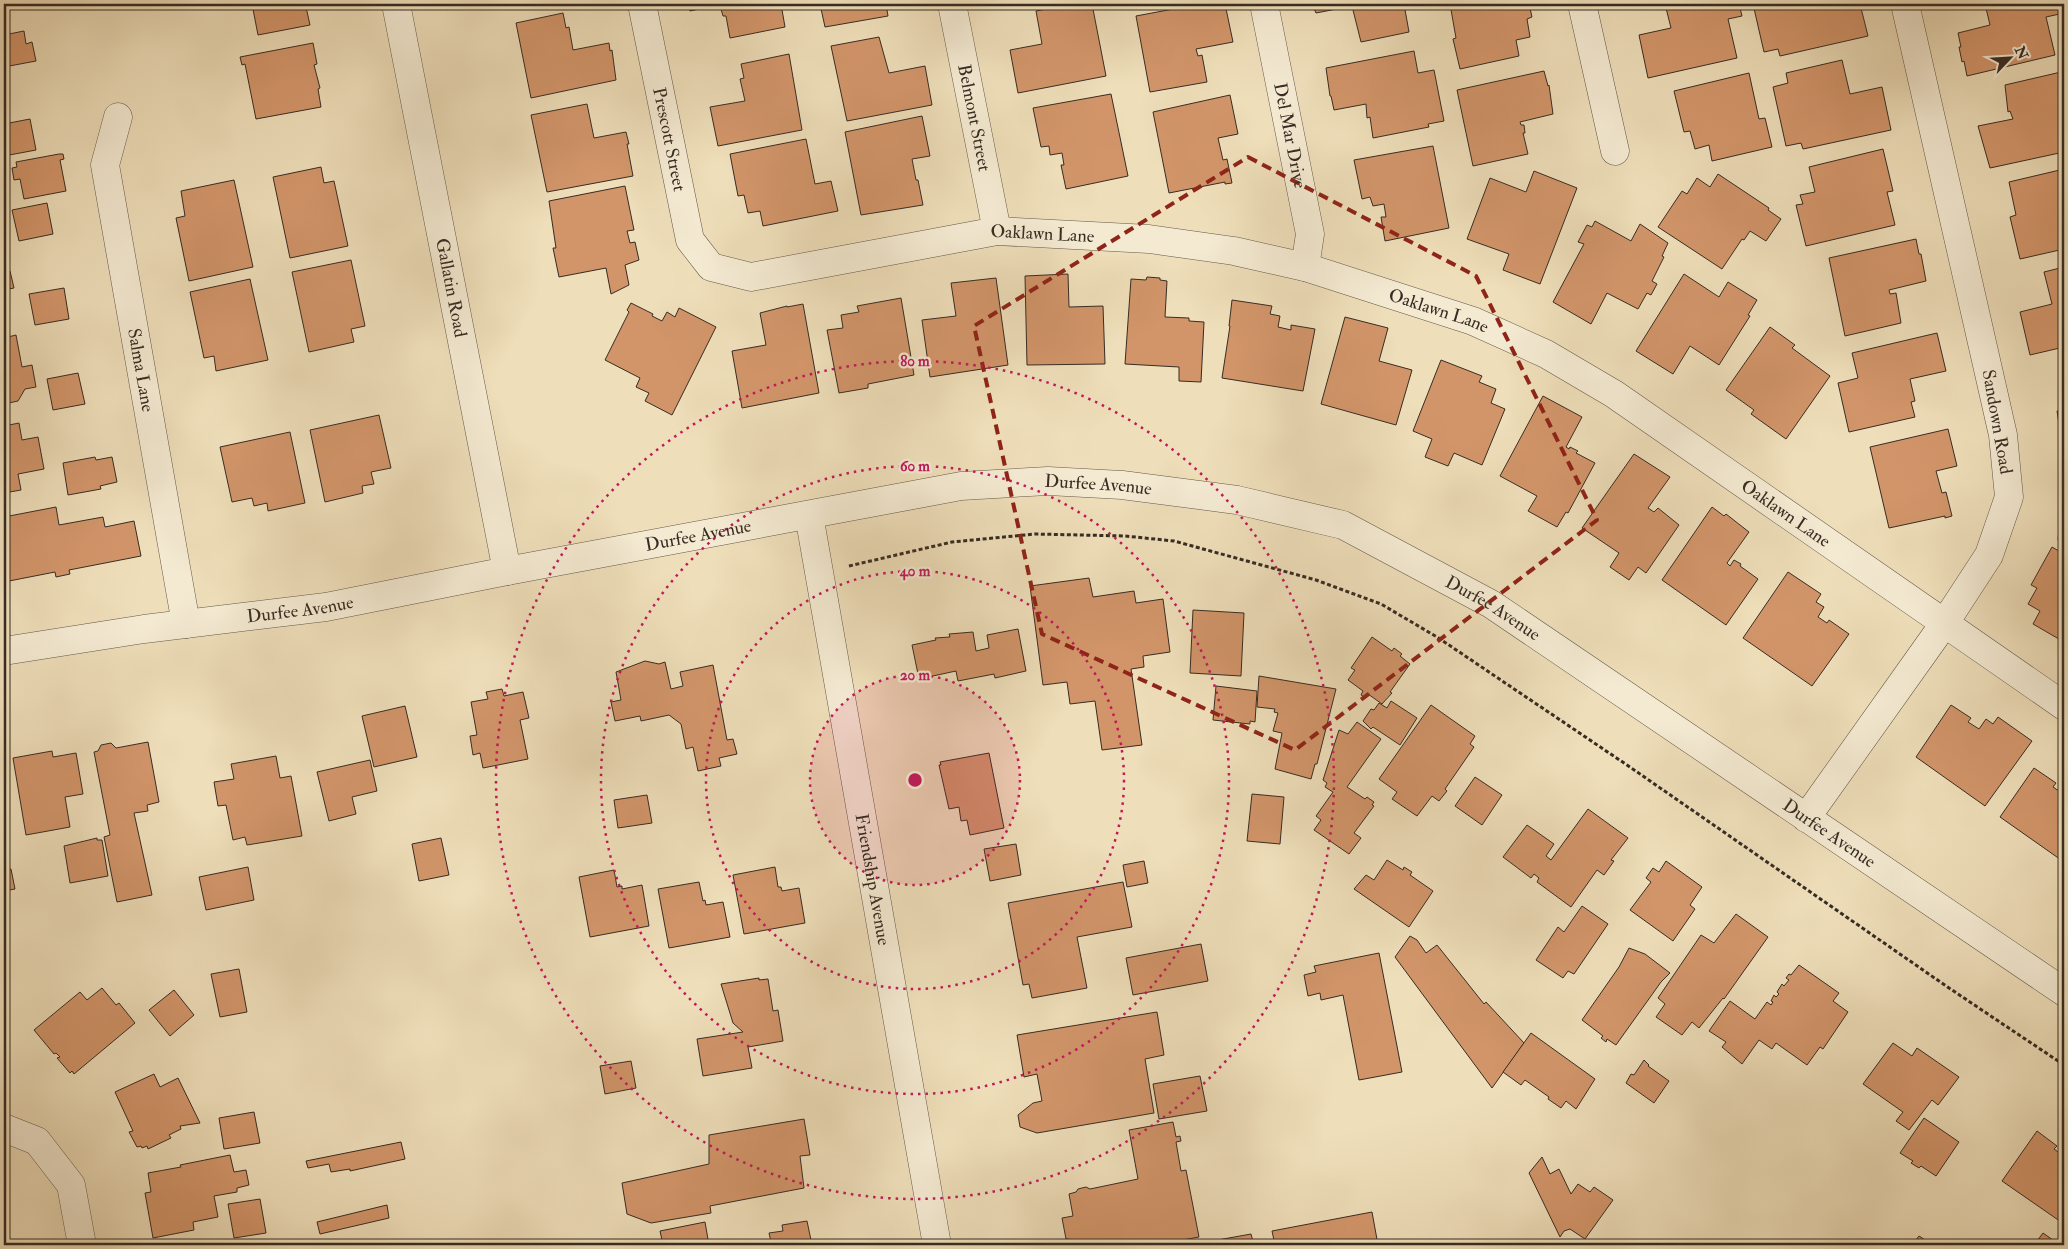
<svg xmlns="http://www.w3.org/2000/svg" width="2068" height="1249" font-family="'IM FELL Double Pica',serif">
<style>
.building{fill:#d2956a;stroke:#372c23}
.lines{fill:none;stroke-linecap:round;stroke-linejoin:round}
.minor-casing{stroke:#655848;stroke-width:29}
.path{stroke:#372c23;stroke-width:3;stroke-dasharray:4 2.5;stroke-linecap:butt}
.minor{stroke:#f4ead2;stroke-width:28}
.marked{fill:none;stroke:#8f2418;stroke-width:4;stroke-dasharray:10 6;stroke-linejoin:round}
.ring{fill:none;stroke:#c2185b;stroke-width:2.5;stroke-dasharray:2.5 5}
.labels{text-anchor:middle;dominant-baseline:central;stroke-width:4.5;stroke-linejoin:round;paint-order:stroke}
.street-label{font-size:18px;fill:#372c23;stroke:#f4ead2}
.centre{fill:#c2185b;stroke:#f4ead2;stroke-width:2.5}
.ring-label{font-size:15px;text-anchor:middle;font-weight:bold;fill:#c2185b;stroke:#f4ead2;stroke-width:4.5;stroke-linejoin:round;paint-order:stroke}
</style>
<rect width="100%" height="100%" fill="#eedeb9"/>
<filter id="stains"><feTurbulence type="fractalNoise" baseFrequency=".004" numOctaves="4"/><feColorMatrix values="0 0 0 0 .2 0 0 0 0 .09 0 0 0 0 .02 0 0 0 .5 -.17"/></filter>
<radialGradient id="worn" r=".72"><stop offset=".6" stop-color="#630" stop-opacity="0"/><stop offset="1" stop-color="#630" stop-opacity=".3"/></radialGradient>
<g class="building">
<polygon points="252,4 307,4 308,7 306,7 310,25 258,35"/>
<polygon points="689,4 781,4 785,27 730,38 726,16 723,16 721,9 724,8 723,4 690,11"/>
<polygon points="820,4 886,4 888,16 825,27"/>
<polygon points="1072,4 1092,4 1106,76 1018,93 1010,50 1042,44 1036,11"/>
<polygon points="1200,4 1225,4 1233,42 1196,49 1198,56 1202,55 1207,82 1150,92 1136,16"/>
<polygon points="1312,4 1404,4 1409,32 1361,42 1352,6 1316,13"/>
<polygon points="1450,4 1529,4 1532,17 1527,19 1530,37 1516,40 1519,56 1460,69 1453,39 1456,38"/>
<polygon points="1665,4 1739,4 1742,16 1728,19 1737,58 1648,78 1639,35 1671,28"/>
<polygon points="1753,4 1863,4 1864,7 1861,8 1868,36 1780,56 1778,49 1764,52"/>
<polygon points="1985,4 2064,4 2064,13 2046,17 2055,55 1967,76 1964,61 1962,62 1959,47 1961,47 1958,33 1990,25"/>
<polygon points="563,13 566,28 569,27 573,50 609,43 610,51 612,50 616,80 531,98 516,23"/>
<polygon points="24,31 26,44 32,42 36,61 4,67 4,35"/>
<polygon points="879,37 889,73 925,66 932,105 847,121 831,46"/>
<polygon points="313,43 317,64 314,65 320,88 318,89 321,107 256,119 245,64 242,65 240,57"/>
<polygon points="1414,51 1418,73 1434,70 1444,121 1428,124 1429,127 1373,138 1370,117 1367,118 1366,104 1334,110 1331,96 1330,96 1326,68"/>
<polygon points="789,54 802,130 718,146 710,107 745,101 740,79 744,78 741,64"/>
<polygon points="1842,60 1850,94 1882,87 1891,130 1803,149 1801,143 1786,146 1773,87 1788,83 1786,73"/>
<polygon points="1544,71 1548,86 1549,85 1553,114 1520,122 1521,125 1524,125 1525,133 1523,133 1528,154 1473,166 1457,90"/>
<polygon points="2061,72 2064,88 2064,152 1990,168 1978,126 2013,119 2010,111 2008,112 2005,85"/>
<polygon points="1749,73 1759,119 1765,118 1772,147 1712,161 1709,145 1695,149 1690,131 1684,132 1674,91"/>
<polygon points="1111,94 1128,176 1066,189 1061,165 1064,165 1062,153 1050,155 1049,146 1041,147 1033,108"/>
<polygon points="1230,95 1238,134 1218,138 1223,160 1227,159 1232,183 1225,184 1225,182 1169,193 1153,112"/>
<polygon points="587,104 594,138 626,132 629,144 627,144 633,176 547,192 531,115"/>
<polygon points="922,116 930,156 912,159 916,180 918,180 923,205 861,215 845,132"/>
<polygon points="30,119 36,150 4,156 4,124"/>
<polygon points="806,139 815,184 831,181 838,211 763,226 760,211 748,213 744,195 738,196 730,154"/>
<polygon points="1433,146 1449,228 1385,241 1381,217 1386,217 1384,204 1373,206 1370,197 1362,199 1354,160"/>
<polygon points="1883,149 1893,191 1887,192 1895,225 1806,246 1796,205 1803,204 1800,195 1815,192 1809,167"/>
<polygon points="59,154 63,154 64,159 60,160 66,191 24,199 20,179 14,180 12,168 17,167 16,162"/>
<polygon points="321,167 324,183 334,181 348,246 290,258 273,177"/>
<polygon points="2064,169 2064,249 2020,259 2010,217 2016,215 2009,182"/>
<polygon points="1534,171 1577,188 1540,284 1503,270 1509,254 1467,239 1490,178 1526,192"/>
<polygon points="1718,174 1769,208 1768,210 1781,219 1766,241 1750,231 1744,240 1742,239 1722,269 1658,227 1682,191 1687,194 1697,178 1710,187"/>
<polygon points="234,180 253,267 189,281 176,218 185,216 181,191"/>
<polygon points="625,186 634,230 627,231 630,243 635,242 639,260 625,265 629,285 611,294 606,268 559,277 553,248 556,248 549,201"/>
<polygon points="47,203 53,234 19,241 12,210"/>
<polygon points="1595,221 1631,241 1640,224 1668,243 1662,256 1664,257 1652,281 1657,284 1651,295 1647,293 1638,309 1607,293 1591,324 1553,302 1584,244 1578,242 1587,225 1592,227"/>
<polygon points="1916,239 1919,254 1921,254 1926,281 1889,290 1890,294 1896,293 1901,323 1845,336 1829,258"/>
<polygon points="351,260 365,326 351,329 354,342 309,352 292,272"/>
<polygon points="2064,267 2064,347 2030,355 2020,312 2052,304 2044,272"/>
<polygon points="4,270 4,272 10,271 14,288 4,290"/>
<polygon points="1068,274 1069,307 1103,306 1105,364 1027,365 1025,276"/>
<polygon points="1684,274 1719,297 1728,282 1757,300 1748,315 1750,316 1719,365 1690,346 1673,374 1636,351"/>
<polygon points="1147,277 1160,278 1160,280 1167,281 1165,317 1189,318 1189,321 1204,322 1201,382 1179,381 1179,367 1125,364 1131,279 1146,280"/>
<polygon points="996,278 1008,365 930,377 922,320 956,316 951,283"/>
<polygon points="250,279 268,360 216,371 214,356 204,358 190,292"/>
<polygon points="64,288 69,319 35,325 29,294"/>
<polygon points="901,298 914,375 868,384 868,388 839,393 827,330 843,328 841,315 859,312 857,306"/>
<polygon points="1232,300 1272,306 1270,314 1280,316 1278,327 1291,330 1291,325 1315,329 1303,391 1222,378 1230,326 1229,326"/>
<polygon points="631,303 653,314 652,316 662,321 667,312 675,317 679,308 716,327 672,415 645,401 649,393 636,387 640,378 605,360 629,312 627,310"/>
<polygon points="803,304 819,393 742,408 732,351 766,345 760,313 787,306 787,307"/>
<polygon points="1345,317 1388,328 1379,361 1412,370 1396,425 1321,404"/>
<polygon points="1770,327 1795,345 1792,348 1830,376 1786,439 1751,414 1754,410 1726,390"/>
<polygon points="1937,333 1946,371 1910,379 1915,401 1911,402 1915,417 1849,432 1838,383 1858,378 1852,353"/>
<polygon points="16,335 22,367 32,365 36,387 25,389 18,401 4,404 4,338"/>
<polygon points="1441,360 1482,376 1479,382 1496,389 1491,403 1505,409 1482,465 1454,453 1448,466 1425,457 1432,439 1413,431"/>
<polygon points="78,373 85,404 53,410 47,379"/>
<polygon points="1543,396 1582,417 1566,447 1569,449 1570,447 1578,451 1576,453 1595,463 1568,513 1566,512 1557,527 1528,511 1537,496 1500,476"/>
<polygon points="2064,410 2064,451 2063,451 2057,411"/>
<polygon points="379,415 391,468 371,472 374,484 362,486 363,493 325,502 310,430"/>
<polygon points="19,423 22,440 38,437 44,469 18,474 21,490 4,493 4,426"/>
<polygon points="1948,429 1957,466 1936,471 1942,493 1946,492 1952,516 1945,518 1945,516 1889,528 1870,447"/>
<polygon points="290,432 305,503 268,511 267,503 254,506 252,498 232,502 220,447"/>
<polygon points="1634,454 1670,477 1648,508 1654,512 1658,508 1679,525 1646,573 1638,567 1629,580 1610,567 1619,553 1582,528"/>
<polygon points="95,457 96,460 112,457 117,482 100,486 101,489 68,495 63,463"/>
<polygon points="2062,496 2064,497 2064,540 2058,540"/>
<polygon points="56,507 59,525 103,517 105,527 134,521 141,556 69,570 70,574 56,577 55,572 4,582 4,517"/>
<polygon points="1712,507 1724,516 1726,514 1749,532 1727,563 1730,566 1734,560 1741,564 1740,566 1758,579 1726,625 1662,580"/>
<polygon points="2052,547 2064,554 2064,642 2033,624 2040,611 2028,604 2037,588 2031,585"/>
<polygon points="1788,572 1821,594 1816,602 1824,607 1818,617 1827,623 1829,620 1849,634 1812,686 1743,638"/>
<polygon points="1089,578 1093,597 1134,591 1136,603 1163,599 1170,652 1143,656 1144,667 1131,669 1142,745 1102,750 1095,701 1070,704 1067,682 1043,685 1030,586"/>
<polygon points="1193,610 1244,613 1241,676 1190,673"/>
<polygon points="1018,629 1026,671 995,678 994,674 958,681 956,671 919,679 912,645 936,640 935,638 950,637 949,634 973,632 976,651 989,648 987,635"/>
<polygon points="1372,637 1392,651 1394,648 1402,654 1400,656 1410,664 1390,692 1392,693 1382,704 1368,694 1366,698 1361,695 1363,691 1348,680 1355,670 1351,668"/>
<polygon points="645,661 659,664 665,662 671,689 683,686 680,672 713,665 727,740 733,739 737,754 719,758 721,766 698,771 693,747 686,749 681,724 669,715 641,721 640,716 615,721 611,702 621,700 616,672"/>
<polygon points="1259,676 1336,689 1317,764 1315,764 1311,779 1275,769 1282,733 1273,731 1278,713 1274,712 1275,709 1257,707"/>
<polygon points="1216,686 1257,691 1255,722 1250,721 1250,724 1213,720"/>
<polygon points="502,689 504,696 523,692 529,718 520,720 528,759 483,768 480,753 473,755 470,736 477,735 471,702 488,699 486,692"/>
<polygon points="1391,701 1417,718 1400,745 1373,727 1371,729 1363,721 1371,709 1374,710 1379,703 1387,708"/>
<polygon points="1431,705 1475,736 1470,744 1474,747 1445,789 1447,791 1439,801 1432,796 1417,816 1392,799 1397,792 1379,779"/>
<polygon points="1951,705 1971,718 1968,722 1979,729 1986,719 1993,724 1998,717 2032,741 1985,806 1916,757"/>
<polygon points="405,706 417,757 374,767 362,716"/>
<polygon points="1357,722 1381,739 1347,787 1365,799 1367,797 1374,802 1372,805 1374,806 1354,833 1361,838 1349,854 1314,830 1321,820 1316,816 1333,792 1325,787 1327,783 1323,780 1339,730 1348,734"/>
<polygon points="4,739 8,760 4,761"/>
<polygon points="148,742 159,802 147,805 148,811 134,813 152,895 117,902 104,837 110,835 94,752 98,751 101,745 111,743 116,748"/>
<polygon points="52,751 53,757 76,753 83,794 65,797 70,827 26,835 13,758"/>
<polygon points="989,753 1004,828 970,835 967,820 961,821 959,807 949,809 939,765 941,765 940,762"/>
<polygon points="276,756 280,778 291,776 302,836 247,845 245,837 233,840 226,805 218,806 214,782 234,779 231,764"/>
<polygon points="370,760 377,791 352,797 356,814 329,821 317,772"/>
<polygon points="2034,768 2056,783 2053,787 2059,791 2064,784 2064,862 2000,817"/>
<polygon points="1475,777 1502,795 1482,825 1455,806"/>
<polygon points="1252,794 1284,797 1280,844 1247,841"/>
<polygon points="647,795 652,823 618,828 614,800"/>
<polygon points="1588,809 1628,838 1611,860 1614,861 1604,875 1597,870 1571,907 1537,882 1539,878 1534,874 1531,878 1503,857 1527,825 1554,844 1546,856 1551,860"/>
<polygon points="97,838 97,840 102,840 108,876 70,883 64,846"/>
<polygon points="441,838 449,875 419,881 412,844"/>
<polygon points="1016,844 1021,875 990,881 984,849"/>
<polygon points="1387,860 1403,870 1404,867 1412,872 1410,875 1433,891 1409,927 1354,889 1366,875 1374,880"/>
<polygon points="1144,861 1148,883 1127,887 1123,865"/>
<polygon points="1666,861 1702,887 1690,905 1695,909 1673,941 1630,910 1651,882 1646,878 1653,868 1659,872"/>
<polygon points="248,867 254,900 206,910 199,877"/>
<polygon points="775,867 778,887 781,887 782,891 799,888 805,923 744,934 733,875"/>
<polygon points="11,869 15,889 4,891 4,870"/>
<polygon points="614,870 617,887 622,886 622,889 642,885 649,926 590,937 579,877"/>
<polygon points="699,882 703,901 705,900 706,905 723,902 730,937 669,948 658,889"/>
<polygon points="1123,882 1132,927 1077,937 1087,988 1032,998 1029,984 1023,985 1008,903"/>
<polygon points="1582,906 1608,924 1574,974 1568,971 1563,978 1536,960 1558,927 1564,932"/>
<polygon points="1736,914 1768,937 1724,999 1723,998 1699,1028 1692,1022 1682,1035 1656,1017 1665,1004 1658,998 1701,935 1714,943"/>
<polygon points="1410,936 1417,940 1426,953 1437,945 1484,1004 1486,1002 1524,1043 1492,1088 1395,957"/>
<polygon points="1201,944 1208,981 1133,995 1126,958"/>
<polygon points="1629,948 1645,954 1670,973 1661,982 1616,1045 1607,1039 1606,1042 1601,1038 1603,1036 1582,1020 1619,967"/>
<polygon points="1379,953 1402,1072 1359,1080 1343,995 1321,1000 1320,993 1308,996 1304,975 1316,972 1314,966"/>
<polygon points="1799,965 1839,993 1833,1001 1848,1012 1823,1049 1820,1047 1807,1065 1776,1043 1772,1049 1759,1040 1742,1064 1722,1047 1726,1042 1709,1031 1730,1001 1755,1019 1767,1002 1771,1005 1773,1002 1771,1001 1774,995 1776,997 1779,994 1777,992 1782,984 1784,986 1789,980 1786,978 1789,974 1791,975"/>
<polygon points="239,969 247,1012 220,1017 211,974"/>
<polygon points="759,978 759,980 768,979 773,1011 778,1010 783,1041 748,1047 752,1068 703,1076 697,1039 743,1032 733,1023 721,984"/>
<polygon points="102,988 116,1005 119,1003 135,1023 74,1074 72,1071 70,1073 57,1058 60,1057 56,1053 54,1054 34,1030 80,992 87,1000"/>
<polygon points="174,990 194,1015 170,1036 149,1010"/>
<polygon points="1157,1012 1164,1055 1145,1059 1154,1113 1037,1133 1020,1127 1018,1115 1033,1103 1042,1101 1037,1074 1024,1077 1017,1035"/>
<polygon points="1531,1033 1595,1079 1576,1109 1566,1101 1561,1108 1548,1099 1549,1097 1525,1080 1521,1085 1503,1072"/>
<polygon points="1893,1043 1912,1056 1917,1048 1959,1077 1938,1105 1932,1100 1909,1130 1896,1121 1903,1112 1863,1084"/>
<polygon points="1644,1060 1649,1065 1648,1066 1669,1081 1654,1103 1626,1083 1631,1074 1634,1075"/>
<polygon points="631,1061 636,1088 605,1094 600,1066"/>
<polygon points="154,1074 160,1087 178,1078 200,1123 180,1126 181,1129 169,1135 171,1138 148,1149 147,1146 142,1148 141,1146 137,1147 129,1132 133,1131 115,1092"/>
<polygon points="1200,1076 1207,1111 1159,1119 1153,1084"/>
<polygon points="254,1112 260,1143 224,1149 219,1118"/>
<polygon points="1924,1118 1959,1142 1936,1176 1921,1166 1919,1168 1911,1163 1913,1161 1900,1153"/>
<polygon points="804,1119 810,1155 800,1156 804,1188 710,1206 711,1213 651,1223 627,1214 622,1183 709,1164 709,1135"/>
<polygon points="1173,1122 1176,1137 1180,1136 1181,1141 1176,1142 1181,1171 1186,1170 1199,1237 1155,1245 1070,1245 1069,1239 1066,1239 1062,1218 1073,1216 1069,1194 1076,1192 1078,1189 1086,1187 1090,1189 1138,1179 1129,1130"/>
<polygon points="2037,1131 2057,1146 2054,1149 2062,1155 2058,1162 2064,1166 2064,1224 2002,1181"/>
<polygon points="401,1142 405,1159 350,1171 350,1169 331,1172 329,1164 308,1168 306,1161"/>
<polygon points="230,1155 234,1172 246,1170 249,1185 237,1188 237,1192 214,1196 218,1217 193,1222 194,1230 153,1238 145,1193 151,1192 148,1173 181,1167 180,1165"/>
<polygon points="1542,1157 1550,1174 1559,1169 1571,1194 1578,1184 1590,1192 1594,1187 1613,1200 1585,1239 1570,1229 1564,1231 1560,1237 1529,1173"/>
<polygon points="260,1199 266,1233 234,1238 228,1204"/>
<polygon points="387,1205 389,1218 320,1234 317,1222"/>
<polygon points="1372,1212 1378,1245 1275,1245 1272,1231"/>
<polygon points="807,1221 812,1245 754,1245 771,1242 769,1233 783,1231 782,1225"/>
<polygon points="705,1222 709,1245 663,1245 660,1231"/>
<polygon points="2043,1233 2060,1245 2034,1245"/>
<polygon points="1251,1234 1254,1245 1201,1245 1201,1243"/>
<polygon points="1919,1236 1933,1245 1912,1245"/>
<polygon points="259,1240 260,1245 229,1245"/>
</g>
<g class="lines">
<g class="minor-casing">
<g id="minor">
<path id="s1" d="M 396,4 L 507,571"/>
<path id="s2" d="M 642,4 L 690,240 L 711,267 L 751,277 L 997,231 L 1149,239 L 1234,251 L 1305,267 L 1473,321 L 1546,354 L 1614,394 L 2064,706"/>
<path id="s3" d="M 952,4 L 997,231"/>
<path id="s4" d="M 1264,4 L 1310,234 L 1305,267"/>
<polyline points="1582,4 1615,151"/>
<path id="s5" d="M 118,117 L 105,165 L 186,624"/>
<path id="s6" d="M 809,515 L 937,1245"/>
<path id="s7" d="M 4,651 L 144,629 L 326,607 L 507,571 L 961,486 L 1048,481 L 1122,485 L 1237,500 L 1343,525 L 1491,604 L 2064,992"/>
<polyline points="1806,818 1944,624 1989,555 2009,497 2003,435 1905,4"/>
<polyline points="4,1128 37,1141 71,1185 82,1245"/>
</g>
</g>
<polyline class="path" points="849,566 952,542 1035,534 1125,536 1174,541 1316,580 1381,604 1437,637 1627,765 1949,988 2064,1065"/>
<use href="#minor" class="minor"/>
</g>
<path class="marked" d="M 1248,157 L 1476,276 L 1597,520 L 1295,750 L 1042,634 L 974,326 Z"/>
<circle cx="915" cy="780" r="105" fill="#c2185b" fill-opacity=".12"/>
<g class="ring">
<circle cx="915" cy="780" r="105"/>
<circle cx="915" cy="780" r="209"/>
<circle cx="915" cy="780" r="314"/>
<circle cx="915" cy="780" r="419"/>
</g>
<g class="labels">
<g class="street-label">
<text stroke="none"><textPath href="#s3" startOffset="116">Belmont Street</textPath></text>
<text stroke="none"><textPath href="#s4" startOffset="134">Del Mar Drive</textPath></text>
<text stroke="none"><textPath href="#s2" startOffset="138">Prescott Street</textPath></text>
<text stroke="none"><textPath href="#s2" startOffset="612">Oaklawn Lane</textPath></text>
<text stroke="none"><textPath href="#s1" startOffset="289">Gallatin Road</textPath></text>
<text stroke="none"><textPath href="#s2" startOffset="1018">Oaklawn Lane</textPath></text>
<text stroke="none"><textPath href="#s5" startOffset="258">Salma Lane</textPath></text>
<text transform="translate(1997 422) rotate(80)">Sandown Road</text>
<text stroke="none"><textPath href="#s7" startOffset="1109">Durfee Avenue</textPath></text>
<text stroke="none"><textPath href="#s2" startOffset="1422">Oaklawn Lane</textPath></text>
<text stroke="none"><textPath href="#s7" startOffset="704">Durfee Avenue</textPath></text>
<text stroke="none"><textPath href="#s7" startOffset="299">Durfee Avenue</textPath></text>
<text stroke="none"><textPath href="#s7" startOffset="1529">Durfee Avenue</textPath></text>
<text stroke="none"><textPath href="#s7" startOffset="1934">Durfee Avenue</textPath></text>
<text stroke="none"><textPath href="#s6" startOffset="370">Friendship Avenue</textPath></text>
</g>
</g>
<circle cx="915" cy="780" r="8" class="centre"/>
<g class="ring-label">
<text x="915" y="366">80 m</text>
<text x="915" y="471">60 m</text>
<text x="915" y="576">40 m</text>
<text x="915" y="680">20 m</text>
</g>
<rect width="2068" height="1249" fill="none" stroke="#eedeb9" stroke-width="20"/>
<rect x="5" y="5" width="2058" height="1239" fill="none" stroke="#372c23" stroke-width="2.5"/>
<rect x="10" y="10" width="2048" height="1229" fill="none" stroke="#372c23"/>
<g transform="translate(2010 58) rotate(65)" stroke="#f4ead2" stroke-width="4" paint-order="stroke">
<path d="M0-4L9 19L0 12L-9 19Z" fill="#372c23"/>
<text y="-8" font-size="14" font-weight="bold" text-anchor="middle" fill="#372c23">N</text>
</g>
<rect width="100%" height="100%" filter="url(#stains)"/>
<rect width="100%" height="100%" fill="url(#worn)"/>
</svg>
